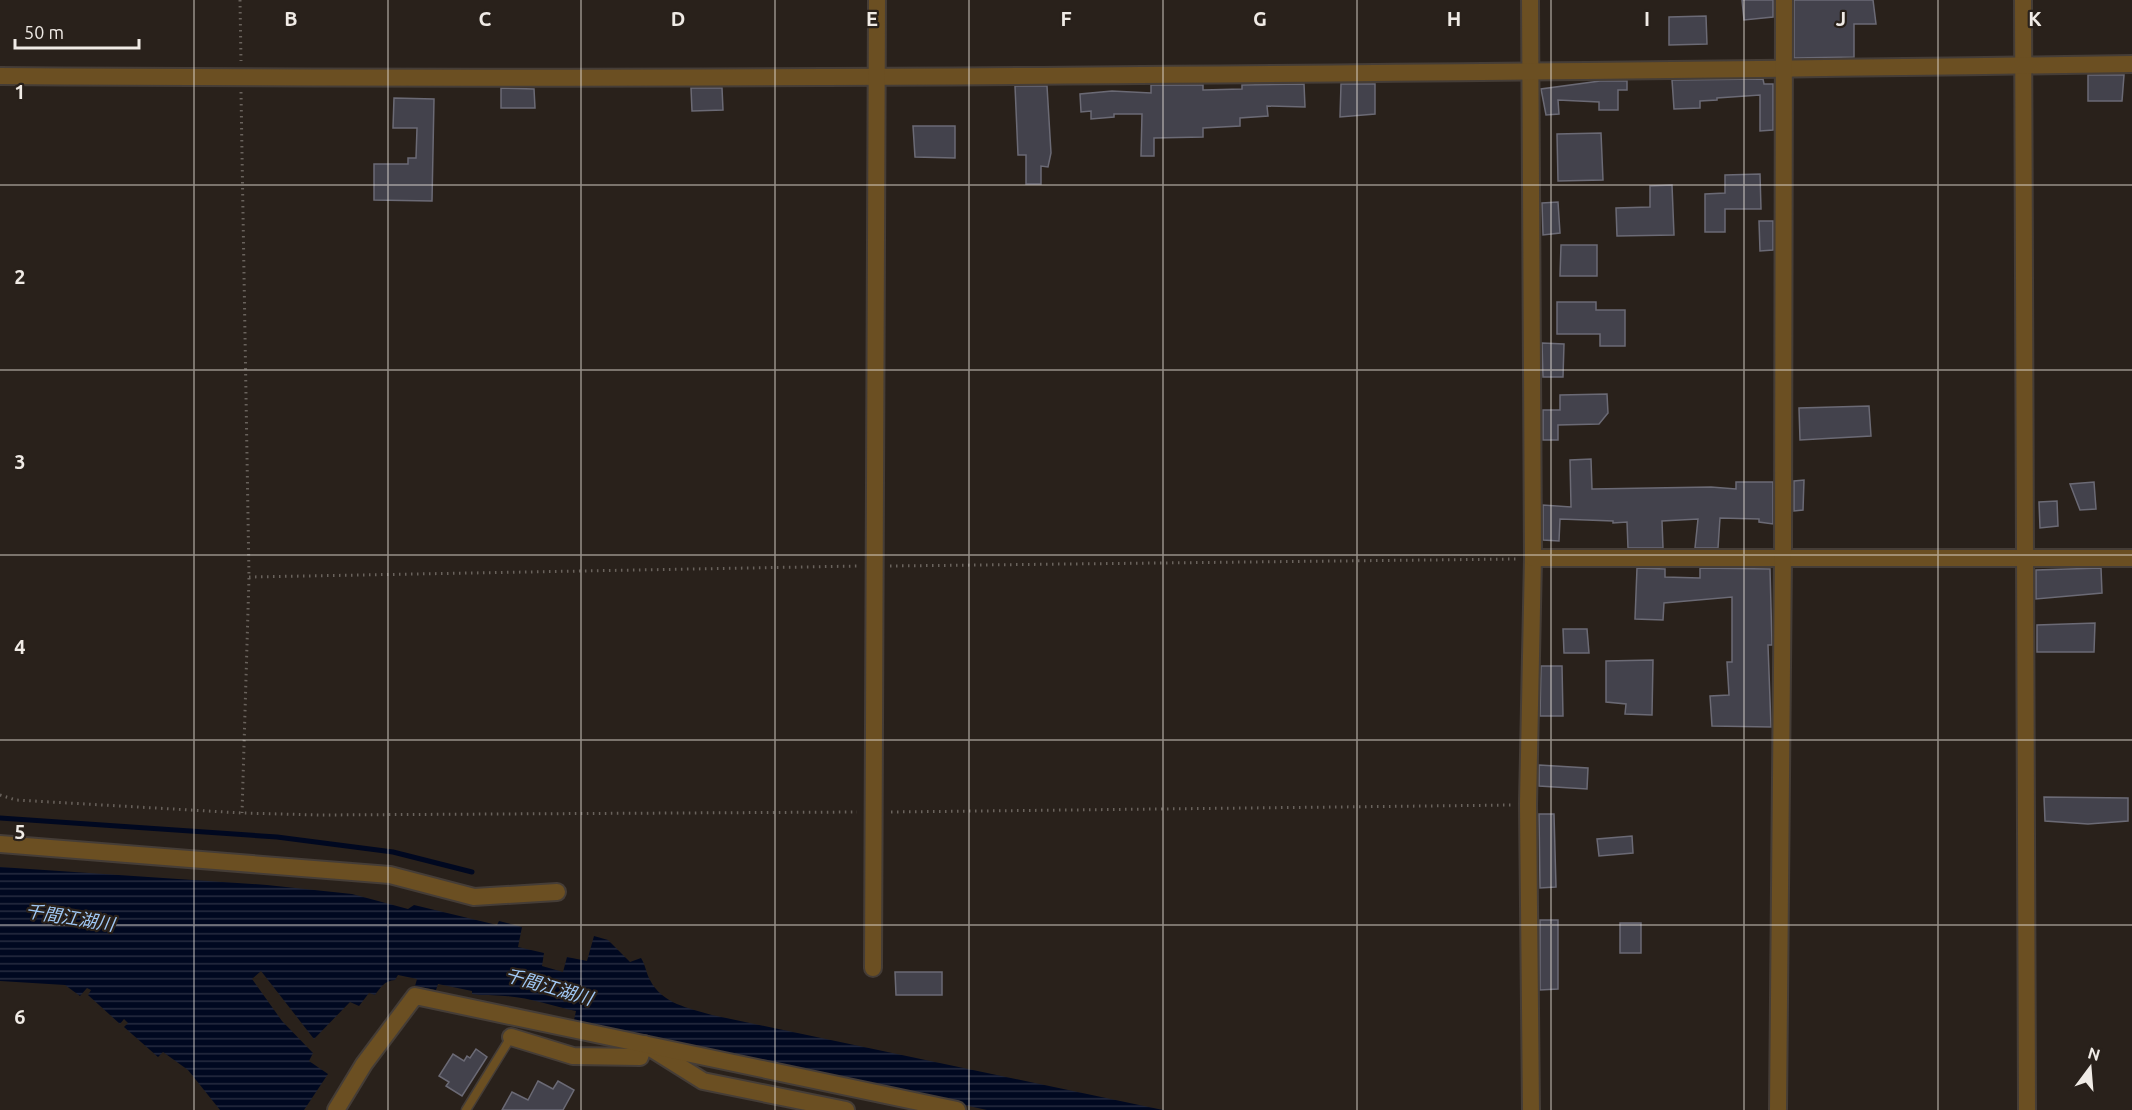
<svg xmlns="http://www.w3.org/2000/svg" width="2132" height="1110" font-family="Ubuntu,'Noto Sans JP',sans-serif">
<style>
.water{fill:url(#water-rules)}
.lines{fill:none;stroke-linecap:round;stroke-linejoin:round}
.stream{stroke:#000820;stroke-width:5}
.building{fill:#43424c;stroke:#6b6a75;stroke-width:1.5}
.service-casing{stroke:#453d37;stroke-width:11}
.minor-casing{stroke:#453d37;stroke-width:20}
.path{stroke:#69625c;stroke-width:3;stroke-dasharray:1.5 4.5;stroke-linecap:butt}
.service{stroke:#6b4f22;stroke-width:8}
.minor{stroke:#6b4f22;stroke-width:16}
.grid{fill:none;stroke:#f0ebe6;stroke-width:1.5;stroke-opacity:0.55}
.labels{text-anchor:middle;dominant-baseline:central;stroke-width:4.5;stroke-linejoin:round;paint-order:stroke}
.water-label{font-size:18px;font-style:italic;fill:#a0c8f5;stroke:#29211b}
.grid-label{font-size:20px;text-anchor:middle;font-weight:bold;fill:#f0ebe6;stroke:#29211b;stroke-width:4.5;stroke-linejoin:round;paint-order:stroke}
</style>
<defs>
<pattern id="water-rules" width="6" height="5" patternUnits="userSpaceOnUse" patternTransform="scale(1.5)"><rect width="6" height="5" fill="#000820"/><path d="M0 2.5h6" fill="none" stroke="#262c40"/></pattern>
</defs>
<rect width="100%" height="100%" fill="#29211b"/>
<path class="water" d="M 0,867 L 267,885 L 352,894 L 408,909 L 414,905 L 497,925 L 499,921 L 522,927 L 518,947 L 544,953 L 542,966 L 563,972 L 567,957 L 587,961 L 594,936 L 608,940 L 630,962 L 641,958 C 646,966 646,973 650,980 C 662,1004 689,1008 712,1015 L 1163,1110 L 987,1110 L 574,1020 L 576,1011 C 553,1006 528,997 505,996 C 494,995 483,996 472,994 L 472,991 L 438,984 L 436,990 L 415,986 L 417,979 L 398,975 L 395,980 C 384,981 381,987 375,995 L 369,993 L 359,1006 L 350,1002 L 314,1039 L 261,971 L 252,979 L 282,1021 L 313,1053 L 309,1061 L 328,1074 L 304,1110 L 220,1110 L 188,1070 L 163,1052 L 158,1057 L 124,1027 L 128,1023 L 124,1019 L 120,1024 L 88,995 L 91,990 L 87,988 L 80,996 L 65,985 L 0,981 Z"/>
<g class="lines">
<polyline class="stream" points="0,818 277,837 393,852 472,872"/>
</g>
<g class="building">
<polygon points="1742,0 1773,0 1773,17 1744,20"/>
<polygon points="1794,0 1873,0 1876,24 1854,24 1854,57 1794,58"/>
<polygon points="1706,16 1707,44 1669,45 1669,17"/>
<polygon points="2088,75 2124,75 2122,101 2088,101"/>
<polygon points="1763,79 1764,84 1773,84 1773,130 1760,131 1760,95 1717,98 1717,100 1700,101 1700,108 1674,109 1672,80"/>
<polygon points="1600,81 1627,81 1627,90 1618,90 1618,110 1599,110 1599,102 1558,100 1559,114 1546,115 1541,89"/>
<polygon points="1304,84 1305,107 1267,106 1268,116 1240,118 1240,126 1203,128 1203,137 1154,138 1154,156 1141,156 1142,114 1114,114 1114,117 1091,119 1091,111 1081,112 1080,94 1112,91 1151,93 1151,85 1203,85 1203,90 1242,89 1242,85"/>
<polygon points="1341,84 1375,84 1375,114 1340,117"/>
<polygon points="1015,86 1047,86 1051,153 1048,167 1041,166 1041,184 1026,184 1026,155 1018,155"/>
<polygon points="501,88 534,89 535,108 501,108"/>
<polygon points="691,88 722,88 723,110 692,111"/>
<polygon points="394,98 434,99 432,201 374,200 374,164 408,164 408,158 416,158 417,128 393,128"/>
<polygon points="913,126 955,126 955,158 915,157"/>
<polygon points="1601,133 1603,180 1558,181 1557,134"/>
<polygon points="1760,174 1761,209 1725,209 1725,232 1705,232 1705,194 1725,193 1725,175"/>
<polygon points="1672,185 1674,235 1617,236 1616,208 1650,207 1650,186"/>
<polygon points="1558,202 1560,233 1543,235 1542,203"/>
<polygon points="1759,221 1773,221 1773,250 1760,251"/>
<polygon points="1561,245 1597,245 1597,276 1560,276"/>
<polygon points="1557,302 1596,302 1596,310 1625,310 1625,346 1600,346 1600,334 1557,334"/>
<polygon points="1542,343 1564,344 1563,377 1543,377"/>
<polygon points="1607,394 1608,413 1599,424 1558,425 1558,440 1543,440 1543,410 1560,410 1560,395"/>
<polygon points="1869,406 1871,436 1800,440 1799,408"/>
<polygon points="1591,459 1592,489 1711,487 1736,489 1736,482 1773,482 1773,524 1759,522 1759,519 1720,518 1718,548 1695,548 1698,519 1662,521 1663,548 1628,548 1627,522 1613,523 1613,521 1560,519 1559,541 1543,540 1543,505 1571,507 1570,460"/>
<polygon points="1804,480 1803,510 1794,511 1794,481"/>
<polygon points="2094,482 2096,509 2080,510 2070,484"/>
<polygon points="2057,501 2058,526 2040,528 2039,502"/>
<polygon points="1637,568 1665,569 1665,577 1700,578 1700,568 1770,569 1772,645 1768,645 1771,727 1712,726 1710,696 1729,695 1727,662 1732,662 1732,597 1664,603 1663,620 1635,619"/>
<polygon points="2101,568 2102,593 2036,599 2036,570"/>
<polygon points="2095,623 2094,652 2037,652 2037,625"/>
<polygon points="1563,629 1587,629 1589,653 1564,653"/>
<polygon points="1653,660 1652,715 1625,714 1626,704 1606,702 1606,661"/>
<polygon points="1541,666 1562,666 1563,716 1540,716"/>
<polygon points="1539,765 1588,768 1587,789 1539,786"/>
<polygon points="2044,797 2128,798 2128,821 2088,824 2045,821"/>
<polygon points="1539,814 1554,814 1556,887 1540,888"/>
<polygon points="1632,836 1633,853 1599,856 1597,839"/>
<polygon points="1540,920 1558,920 1558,989 1540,990"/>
<rect x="1620" y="923" width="21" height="30"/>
<polygon points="895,972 942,972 942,995 896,995"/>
<polygon points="476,1049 487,1057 462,1096 446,1086 449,1082 439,1076 453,1054 464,1061 467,1056 470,1058"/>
<polygon points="538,1081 553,1089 558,1081 574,1090 563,1110 502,1110 512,1092 528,1100"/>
</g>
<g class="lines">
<g class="service-casing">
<polyline id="service" points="466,1110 511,1037"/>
</g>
<g class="minor-casing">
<g id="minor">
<polyline points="1530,0 1533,558 1528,804 1531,1110"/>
<polyline points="2023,0 2027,1110"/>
<path d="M 0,76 C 711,81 1421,74 2132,64"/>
<polyline points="1533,558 2132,558"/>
<polyline points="0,844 390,875 474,897 557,892"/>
<polyline points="873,968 877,0"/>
<polyline points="511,1037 573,1056 640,1057 644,1044 703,1081 846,1110"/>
<polyline points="336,1110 364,1064 415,996 957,1110"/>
<polyline points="1778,1110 1783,557 1784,0"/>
</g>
</g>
<g class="path">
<polyline points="240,0 241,61"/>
<polyline points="241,92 249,577 242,813"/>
<polyline points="890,566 1516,559"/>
<polyline points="249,577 859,566"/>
<polyline points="0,795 16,800 242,813 319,815 857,812"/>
<polyline points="891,812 1514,805"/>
</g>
<use href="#service" class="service"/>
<use href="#minor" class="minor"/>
</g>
<path class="grid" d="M 194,0 L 194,1110M 388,0 L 388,1110M 581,0 L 581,1110M 775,0 L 775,1110M 969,0 L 969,1110M 1163,0 L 1163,1110M 1357,0 L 1357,1110M 1551,0 L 1551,1110M 1744,0 L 1744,1110M 1938,0 L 1938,1110M 0,185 L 2132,185M 0,370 L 2132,370M 0,555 L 2132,555M 0,740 L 2132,740M 0,925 L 2132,925"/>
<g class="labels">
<g class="water-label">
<text transform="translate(70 917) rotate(9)">千間江湖川</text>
<text transform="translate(549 986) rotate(16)">千間江湖川</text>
</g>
</g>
<g class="grid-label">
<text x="291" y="26">B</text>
<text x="485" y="26">C</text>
<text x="678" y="26">D</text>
<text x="872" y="26">E</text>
<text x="1066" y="26">F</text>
<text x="1260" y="26">G</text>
<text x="1454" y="26">H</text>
<text x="1647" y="26">I</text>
<text x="1841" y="26">J</text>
<text x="2035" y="26">K</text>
<text x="20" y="99">1</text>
<text x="20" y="284">2</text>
<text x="20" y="469">3</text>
<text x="20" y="654">4</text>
<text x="20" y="839">5</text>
<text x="20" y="1024">6</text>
</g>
<g transform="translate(2090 1068) rotate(16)" stroke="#29211b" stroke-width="4.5" paint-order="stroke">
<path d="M0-4.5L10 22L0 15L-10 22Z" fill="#f0ebe6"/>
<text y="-9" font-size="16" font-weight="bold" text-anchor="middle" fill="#f0ebe6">N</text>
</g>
<path d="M15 39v9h124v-9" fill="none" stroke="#f0ebe6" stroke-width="3"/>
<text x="24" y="39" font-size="18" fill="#f0ebe6" stroke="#29211b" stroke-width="4.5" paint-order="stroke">50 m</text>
</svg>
